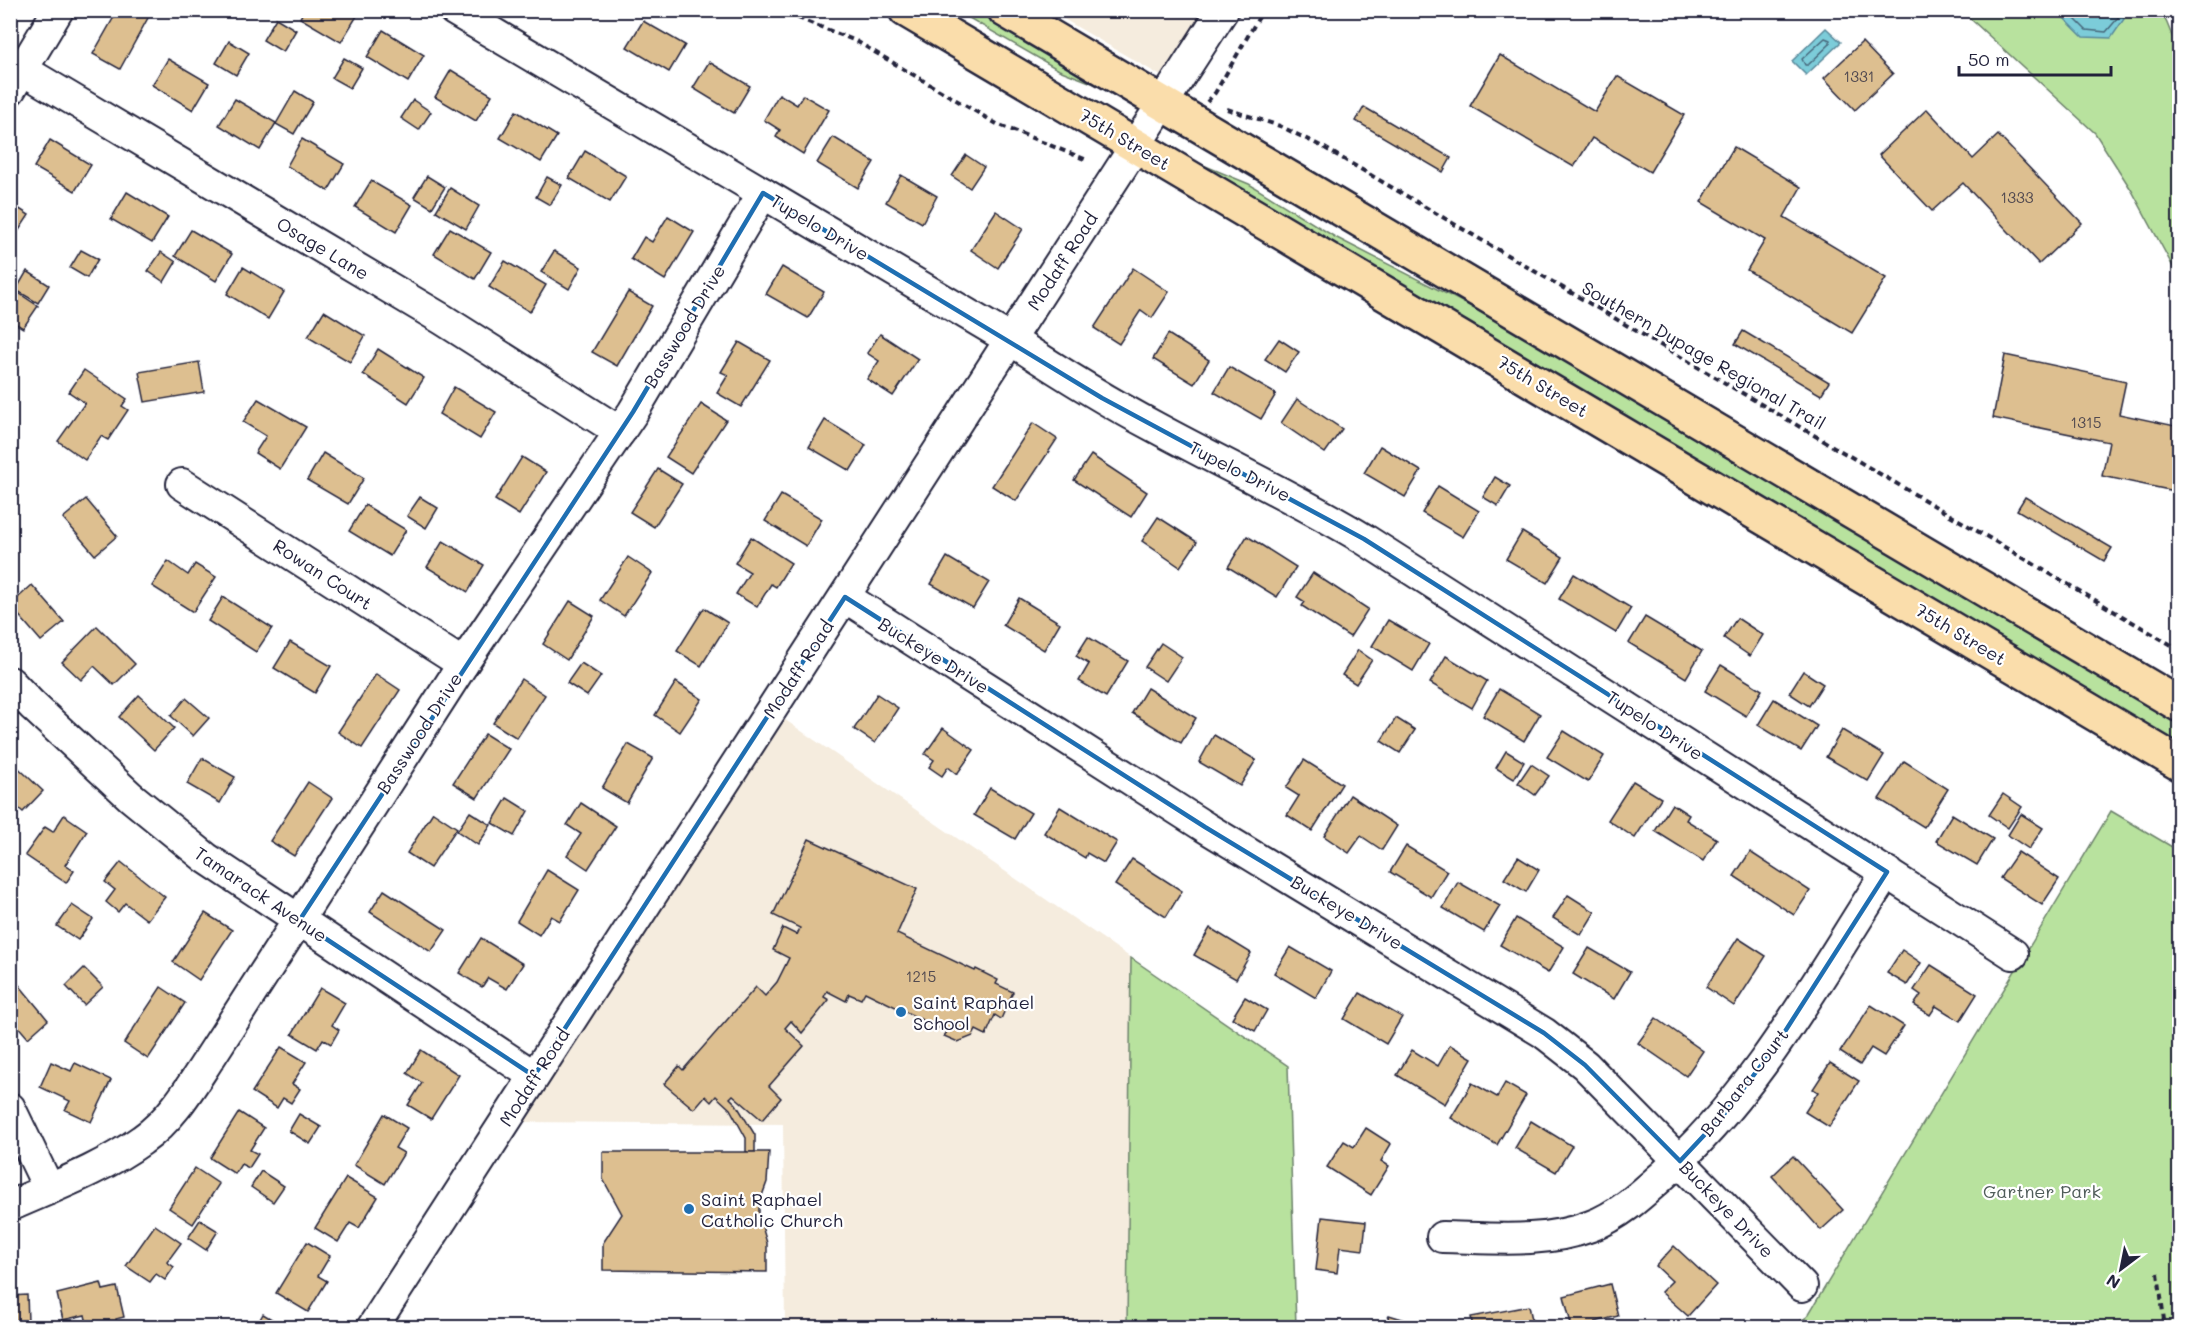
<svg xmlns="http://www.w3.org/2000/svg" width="2190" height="1338" font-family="Mali,sans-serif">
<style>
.built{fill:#f5ecde}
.green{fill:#b8e29e;stroke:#6d826c;stroke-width:1.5}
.water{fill:#7cccd9;stroke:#58889a;stroke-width:1.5}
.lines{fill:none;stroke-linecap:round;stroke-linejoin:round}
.shore{stroke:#46667a;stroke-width:1.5}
.building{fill:#ddbf90;stroke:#22223b;stroke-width:1.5}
.minor-casing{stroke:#22223b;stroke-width:34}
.major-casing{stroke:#22223b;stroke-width:38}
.path{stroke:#22223b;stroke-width:4;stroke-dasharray:6 4.5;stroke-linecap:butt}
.minor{stroke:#fff;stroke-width:30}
.major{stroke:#faddab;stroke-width:33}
.marked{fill:none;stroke:#1f6fb2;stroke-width:4.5;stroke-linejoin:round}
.poi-dot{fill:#1f6fb2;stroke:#fff;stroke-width:2}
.labels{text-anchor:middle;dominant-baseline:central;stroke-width:4.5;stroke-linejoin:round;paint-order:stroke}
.number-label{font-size:15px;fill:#514950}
.street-label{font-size:18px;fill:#22223b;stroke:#fff}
.poi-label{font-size:18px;fill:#22223b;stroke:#fff;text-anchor:start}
.park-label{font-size:18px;fill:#4f5c59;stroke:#fff}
</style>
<rect width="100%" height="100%" fill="#fff"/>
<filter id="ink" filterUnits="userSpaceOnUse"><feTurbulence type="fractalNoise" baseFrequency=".0167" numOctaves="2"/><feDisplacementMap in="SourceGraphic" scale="12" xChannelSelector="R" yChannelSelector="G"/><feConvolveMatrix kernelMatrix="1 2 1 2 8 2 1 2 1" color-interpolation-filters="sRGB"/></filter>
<g filter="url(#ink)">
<g class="built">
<polygon points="1050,11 1204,11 1161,76"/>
<polygon points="781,717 1288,1066 1296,1327 785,1327 783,1124 523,1122"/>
</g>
<g class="green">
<polygon points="957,11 982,11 1107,84 1107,89 1059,70"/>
<polygon points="1962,11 2162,11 2179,53 2179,278 2132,191 2095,133"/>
<polygon points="1203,165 1249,184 1335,237 1560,352 2179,720 2179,750 1199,166"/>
<polygon points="2111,811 2179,851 2179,1327 1789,1328 1807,1317"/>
<polygon points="1131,958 1288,1066 1296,1327 1127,1327"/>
</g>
<g class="water">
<polygon points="2057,11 2123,11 2124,19 2111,38 2083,37"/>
<polygon points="1826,28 1841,42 1806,75 1792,61"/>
</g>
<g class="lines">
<g class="shore">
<polyline points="2066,10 2086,30 2106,32 2118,18 2118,10"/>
<polygon points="1825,38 1830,40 1830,44 1808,65 1805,65 1802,59"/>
</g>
</g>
<g class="building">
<polygon points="118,10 139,10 149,16 120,69 93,54"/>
<polygon points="304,10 349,10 357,16 341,42 300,18"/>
<polygon points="276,18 296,30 283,52 263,40"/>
<polygon points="643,21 685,45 669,72 627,47"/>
<polygon points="383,30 424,55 408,82 367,57"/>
<polygon points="229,41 249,53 236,75 216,63"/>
<polygon points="1862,42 1893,74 1855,110 1824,78"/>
<polygon points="1500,55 1595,112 1617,76 1684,115 1650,172 1592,138 1574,167 1470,106"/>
<polygon points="344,58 362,68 350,88 332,78"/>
<polygon points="168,59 209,83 193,110 152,85"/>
<polygon points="709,62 750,86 734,113 693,88"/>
<polygon points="451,70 492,95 476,121 435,97"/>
<polygon points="295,91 313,102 294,134 276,124"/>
<polygon points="779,94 797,105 803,95 829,110 803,154 776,137 780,130 764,120"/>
<polygon points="235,99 276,123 260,150 219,125"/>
<polygon points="413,100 431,112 419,130 401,118"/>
<polygon points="1364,107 1451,158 1443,172 1356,121"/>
<polygon points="1927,109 1973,159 1998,135 2082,223 2039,264 1963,183 1932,211 1879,155"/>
<polygon points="516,111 557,136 541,162 500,138"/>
<polygon points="833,137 874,162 858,188 817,163"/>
<polygon points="302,139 344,164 328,191 287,166"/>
<polygon points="50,140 91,165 75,191 34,167"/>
<polygon points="1734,147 1801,187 1784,217 1886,278 1852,333 1747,270 1765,240 1701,202"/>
<polygon points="585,151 626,176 610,202 569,178"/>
<polygon points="966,155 984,167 970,188 952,176"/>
<polygon points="901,175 937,196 922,223 886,202"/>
<polygon points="427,176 445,187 432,208 414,197"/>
<polygon points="547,177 562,185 550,205 536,197"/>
<polygon points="371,181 412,205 396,232 355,207"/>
<polygon points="450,188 479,206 466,229 436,211"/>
<polygon points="127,192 168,217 152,243 111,219"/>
<polygon points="10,203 29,215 10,244"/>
<polygon points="996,211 1023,229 998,268 971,250"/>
<polygon points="668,216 694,232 665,280 631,259 644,237 652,242"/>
<polygon points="450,228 491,252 475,279 434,254"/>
<polygon points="191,230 232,254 216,281 175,256"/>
<polygon points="81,250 98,259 87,278 70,268"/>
<polygon points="554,251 581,267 569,289 541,272"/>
<polygon points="161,252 176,262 164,282 148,271"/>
<polygon points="505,261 546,285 530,312 489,287"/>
<polygon points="243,267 284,292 268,319 227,294"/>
<polygon points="782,267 824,292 808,318 766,294"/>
<polygon points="1133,268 1169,292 1152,318 1141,310 1119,344 1094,328"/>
<polygon points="27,271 49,285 38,303 16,290"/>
<polygon points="17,292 38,306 23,328 10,320 10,303"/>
<polygon points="628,292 652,306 617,366 592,352"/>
<polygon points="324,311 365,336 350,362 308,337"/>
<polygon points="1743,331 1829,382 1821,395 1735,344"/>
<polygon points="880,334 918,359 893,396 867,379 879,361 867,353"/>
<polygon points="1168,334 1209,360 1194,384 1153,359"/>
<polygon points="1279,339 1299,352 1285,372 1265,359"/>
<polygon points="739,342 770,360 741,407 717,393 728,375 721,372"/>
<polygon points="378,349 424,378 408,403 363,374"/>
<polygon points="2005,355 2126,381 2119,414 2180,427 2179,492 2102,476 2109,442 1993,418"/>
<polygon points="199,362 204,392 145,402 139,372"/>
<polygon points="1229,367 1276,394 1261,419 1214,392"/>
<polygon points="84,370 127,399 122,406 128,410 108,440 101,436 85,460 58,441 85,403 69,392"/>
<polygon points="454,387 496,412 480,439 439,414"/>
<polygon points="258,399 306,427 280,469 255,453 266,436 243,422"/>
<polygon points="1297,399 1342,429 1325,453 1281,423"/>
<polygon points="701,404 726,420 691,473 666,457"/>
<polygon points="825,420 866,445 850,471 809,447"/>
<polygon points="1033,423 1057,439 1016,501 992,486"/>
<polygon points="1380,446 1421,471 1405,497 1364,473"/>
<polygon points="323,453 364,478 348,504 307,480"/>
<polygon points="1091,455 1147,492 1131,517 1074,480"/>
<polygon points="522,457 546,472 519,515 495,500"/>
<polygon points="658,469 682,484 654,527 630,512"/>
<polygon points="1495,477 1510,486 1498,506 1483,497"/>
<polygon points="1438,486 1479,511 1463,537 1422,513"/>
<polygon points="781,495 822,519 806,546 765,521"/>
<polygon points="420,497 438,508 426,528 407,516"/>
<polygon points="2025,497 2112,548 2104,561 2017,510"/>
<polygon points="86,499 117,536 95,555 63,518"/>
<polygon points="365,505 406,530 390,556 349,531"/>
<polygon points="1158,517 1197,542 1180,567 1142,541"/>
<polygon points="1522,532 1563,557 1547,583 1506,559"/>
<polygon points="1247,536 1296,567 1277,597 1228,567"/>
<polygon points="751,537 791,563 776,587 771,584 757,607 736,594 750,572 735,563"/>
<polygon points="443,541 484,565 468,592 427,567"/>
<polygon points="628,557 652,573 624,616 600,600"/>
<polygon points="947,557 989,582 973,608 931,584"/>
<polygon points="168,561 188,575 195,564 216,577 193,612 152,586"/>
<polygon points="1313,573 1368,609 1350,637 1302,606 1305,602 1297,597"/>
<polygon points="1574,574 1631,608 1616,633 1559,599"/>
<polygon points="32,585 64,622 41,641 10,605"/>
<polygon points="223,597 272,628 256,652 208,621"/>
<polygon points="1019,598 1060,623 1044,650 1003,625"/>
<polygon points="570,601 594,616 567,660 543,644"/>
<polygon points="704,608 728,623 701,666 677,651"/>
<polygon points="1645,617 1702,651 1686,678 1629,643"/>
<polygon points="1737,618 1763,635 1750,656 1724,638"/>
<polygon points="1388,620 1429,644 1413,671 1372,646"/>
<polygon points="97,626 135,664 114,685 94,666 81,680 62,662"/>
<polygon points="1088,637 1128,661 1106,697 1079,681 1089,664 1076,656"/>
<polygon points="290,642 331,666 315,693 274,668"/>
<polygon points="1161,643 1182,657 1166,681 1145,667"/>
<polygon points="1358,650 1372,660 1356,684 1342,675"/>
<polygon points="1446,656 1487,681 1472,708 1430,683"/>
<polygon points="581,663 601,676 587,696 567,683"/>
<polygon points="1721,665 1762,690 1746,716 1705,691"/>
<polygon points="1803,671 1823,684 1809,706 1789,693"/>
<polygon points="376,674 400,690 362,748 338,732"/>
<polygon points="521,679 545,695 517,738 493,723"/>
<polygon points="676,682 702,699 680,732 655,715"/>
<polygon points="1147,688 1196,718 1181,743 1132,713"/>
<polygon points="1499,689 1540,714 1524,741 1483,716"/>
<polygon points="877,694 898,708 875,743 854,729"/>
<polygon points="139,695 174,728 154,750 119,717"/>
<polygon points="186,698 209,718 193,736 171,716"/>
<polygon points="1774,699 1817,726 1801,751 1758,725"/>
<polygon points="1396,718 1415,730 1400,753 1381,741"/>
<polygon points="943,728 974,750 957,774 948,767 942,776 929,767 934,760 925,754"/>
<polygon points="1842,730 1884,755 1868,781 1826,757"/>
<polygon points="1564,731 1604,756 1588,782 1547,757"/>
<polygon points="485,734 509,749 477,798 453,783"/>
<polygon points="1214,735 1256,760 1240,786 1199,762"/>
<polygon points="628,744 653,758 627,803 602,788"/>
<polygon points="1506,751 1524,762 1514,779 1496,768"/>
<polygon points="202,758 235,777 220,803 187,784"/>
<polygon points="10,760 43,791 23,812 10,801"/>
<polygon points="1304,760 1342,784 1312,831 1287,815 1299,796 1286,788"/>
<polygon points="1904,761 1948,789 1924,827 1879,799"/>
<polygon points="1531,764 1549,776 1535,795 1518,783"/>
<polygon points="1633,781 1661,798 1635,838 1608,820"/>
<polygon points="308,782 332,798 294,856 270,841"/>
<polygon points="990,788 1031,813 1015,839 974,815"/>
<polygon points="2003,794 2022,807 2008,828 1989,815"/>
<polygon points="1350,795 1397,826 1382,850 1361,836 1349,853 1324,836"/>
<polygon points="507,798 528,811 514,836 492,823"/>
<polygon points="581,803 616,826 588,869 567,855 581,834 567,825"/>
<polygon points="1672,804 1689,815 1686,820 1717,839 1703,861 1655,831"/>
<polygon points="1060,807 1117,842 1104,863 1087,853 1085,858 1044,833"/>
<polygon points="433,812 457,828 430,868 407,853"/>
<polygon points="470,812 491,825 478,845 457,831"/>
<polygon points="1952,814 1993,839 1977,865 1936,841"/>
<polygon points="2021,814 2043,828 2029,849 2008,835"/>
<polygon points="64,815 87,831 65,865 74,871 66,883 25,855 45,827 53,832"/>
<polygon points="809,839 917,889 897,934 975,971 976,969 998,980 996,984 1013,992 1001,1019 995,1015 986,1035 976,1030 973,1036 958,1042 944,1036 947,1032 865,992 861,999 849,994 846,1001 827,991 824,997 829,1000 802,1033 791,1021 785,1028 804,1046 769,1086 781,1098 762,1120 733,1095 730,1098 736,1104 755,1135 755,1152 746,1152 746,1138 730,1109 716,1096 711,1102 705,1096 694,1109 664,1084 679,1066 683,1070 756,987 765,996 777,982 789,958 773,950 783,928 797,935 800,928 773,915"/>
<polygon points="1406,846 1447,871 1431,897 1390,872"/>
<polygon points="1750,852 1810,891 1794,915 1734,876"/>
<polygon points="2018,852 2059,879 2042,905 2000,878"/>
<polygon points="1518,857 1539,870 1526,892 1504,879"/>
<polygon points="1132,859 1182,891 1166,917 1115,885"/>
<polygon points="121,862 165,897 147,920 125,903 118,912 106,902 115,890 105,882"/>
<polygon points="547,870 579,890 560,921 551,916 539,935 517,921"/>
<polygon points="1458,882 1500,906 1484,932 1443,908"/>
<polygon points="384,890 446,930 431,952 370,912"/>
<polygon points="1568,895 1595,912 1581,935 1553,918"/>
<polygon points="72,905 93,919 78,940 57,926"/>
<polygon points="205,913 232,930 199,980 173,962"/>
<polygon points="1516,918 1564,947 1548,973 1500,945"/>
<polygon points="1210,928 1251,953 1236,979 1194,955"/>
<polygon points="481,938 523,964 507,989 488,978 482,987 459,973"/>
<polygon points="1738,938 1766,956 1734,1006 1706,987"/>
<polygon points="1290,947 1331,971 1316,998 1274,973"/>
<polygon points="1589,948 1630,972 1614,999 1573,974"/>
<polygon points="1902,950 1921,963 1907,985 1887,973"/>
<polygon points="1931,965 1977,994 1960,1021 1936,1006 1930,1015 1914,1005 1921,995 1914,990"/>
<polygon points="84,968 103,987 84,1005 66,986"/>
<polygon points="15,980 48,1020 28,1038 10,1017 10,984"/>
<polygon points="161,987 185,1003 148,1059 124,1043"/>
<polygon points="320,988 345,1003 332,1025 339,1030 331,1044 323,1039 317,1049 292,1034"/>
<polygon points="1360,993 1402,1017 1386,1044 1344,1019"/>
<polygon points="1245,997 1267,1010 1255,1031 1232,1018"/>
<polygon points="1871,1005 1904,1026 1884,1056 1871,1048 1860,1065 1840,1052"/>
<polygon points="1656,1018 1703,1051 1686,1076 1638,1043"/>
<polygon points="1450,1045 1472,1058 1445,1104 1397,1075 1412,1050 1438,1066"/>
<polygon points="281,1047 306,1062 292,1084 300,1089 291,1103 283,1098 277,1108 252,1092"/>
<polygon points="421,1050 459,1075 431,1119 408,1105 422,1083 407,1073"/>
<polygon points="51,1062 71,1071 75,1063 111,1080 91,1122 65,1110 70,1101 40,1087"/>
<polygon points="1830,1063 1859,1081 1829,1127 1805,1112 1818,1092 1813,1089"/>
<polygon points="1472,1083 1497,1097 1505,1083 1526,1095 1497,1145 1451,1118"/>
<polygon points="239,1112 264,1128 250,1150 258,1154 249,1168 241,1164 235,1174 210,1158"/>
<polygon points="299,1114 321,1127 310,1144 289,1131"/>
<polygon points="384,1114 407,1128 395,1148 404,1153 385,1184 354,1165"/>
<polygon points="1531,1121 1572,1146 1556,1172 1515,1148"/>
<polygon points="1366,1128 1391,1144 1381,1161 1389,1166 1371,1195 1327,1167 1344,1141 1354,1147"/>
<polygon points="603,1152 769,1152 767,1182 759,1204 759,1216 767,1243 767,1272 603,1270 603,1243 622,1214 603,1179"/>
<polygon points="1793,1156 1843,1210 1821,1230 1772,1176"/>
<polygon points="195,1168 219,1184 193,1224 169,1208"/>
<polygon points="261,1171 284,1186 273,1202 251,1187"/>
<polygon points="346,1178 378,1197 359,1228 350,1223 338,1242 315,1228"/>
<polygon points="1322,1217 1366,1222 1363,1250 1340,1247 1337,1273 1316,1270"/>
<polygon points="200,1220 218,1231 206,1250 188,1238"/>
<polygon points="155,1225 181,1243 167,1262 174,1267 165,1280 156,1274 150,1282 126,1266"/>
<polygon points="307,1242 330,1256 318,1276 327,1281 308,1312 276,1293"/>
<polygon points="1674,1246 1716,1285 1688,1316 1661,1292 1672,1281 1656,1266"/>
<polygon points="101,1283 103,1290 117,1287 124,1317 116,1319 118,1328 88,1328 85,1315 63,1320 57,1294"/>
<polygon points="1610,1284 1618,1316 1595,1322 1596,1328 1572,1328 1564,1296"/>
<polygon points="27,1295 28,1321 10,1322 10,1296"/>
<polygon points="1529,1306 1534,1328 1473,1328 1471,1317"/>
<polygon points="263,1314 285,1327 285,1328 255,1328"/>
<polygon points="1389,1315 1432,1328 1385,1328"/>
</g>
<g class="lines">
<g class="minor-casing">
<g id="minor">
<path d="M 454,10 L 1011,340 C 1058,371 1106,401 1155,427 C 1225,465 1296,498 1364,539 L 2013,954"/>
<polyline points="23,70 442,319 620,432"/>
<polyline points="10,90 58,10"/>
<polyline points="182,484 463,664"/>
<polyline points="845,597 1205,827 1544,1033 1585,1065 1802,1286"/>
<polyline points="10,682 32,705 131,797 206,858 534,1076"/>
<polyline points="10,1108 49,1189"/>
<path d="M 10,1206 C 55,1186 102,1169 142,1140 C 171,1120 190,1088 209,1059 L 463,664 L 633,412 L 763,193"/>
<path d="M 1442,1237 C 1491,1238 1544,1244 1591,1226 C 1618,1216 1640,1196 1661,1177 C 1757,1093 1818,978 1887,872"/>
<polyline points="372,1328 1223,10"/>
</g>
</g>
<g class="major-casing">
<g id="major">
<polyline points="906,10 2180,764"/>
<polyline points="1005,10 2180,705"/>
</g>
</g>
<g class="path">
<polyline points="778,10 856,41 997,124 1087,160"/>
<polyline points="1207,102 1215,93 1263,10"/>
<polyline points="1227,109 1280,126 1323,147 2180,650"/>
<polyline points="2158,1273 2165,1328"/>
</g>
<use href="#minor" class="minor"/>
<use href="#major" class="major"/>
</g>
</g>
<path class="marked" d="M 763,193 L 1102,398 L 1364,539 L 1887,872 L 1775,1047 L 1725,1113 L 1680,1161 L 1585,1065 L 1544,1033 L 1205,827 L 845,597 L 534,1076 L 299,921 L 633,412 Z"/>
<g class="poi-dot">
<circle cx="901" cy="1012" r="6"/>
<circle cx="689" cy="1209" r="6"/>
</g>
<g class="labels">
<g class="number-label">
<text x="1859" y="76">1331</text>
<text x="2017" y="197">1333</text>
<text x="2086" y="422">1315</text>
<text x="921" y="976">1215</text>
</g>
<g class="street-label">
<text transform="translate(1125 139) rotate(31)">75th Street</text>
<text transform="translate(820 227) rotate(31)">Tupelo Drive</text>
<text transform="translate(323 248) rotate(31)">Osage Lane</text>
<text transform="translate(1062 261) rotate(-57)">Modaff Road</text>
<text transform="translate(684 326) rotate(-59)">Basswood Drive</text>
<text transform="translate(1704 355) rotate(30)">Southern Dupage Regional Trail</text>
<text transform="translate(1543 386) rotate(31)">75th Street</text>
<text transform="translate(1240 471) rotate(27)">Tupelo Drive</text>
<text transform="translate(323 574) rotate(33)">Rowan Court</text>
<text transform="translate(1961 634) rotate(31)">75th Street</text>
<text transform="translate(934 655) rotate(32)">Buckeye Drive</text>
<text transform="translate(798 669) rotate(-57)">Modaff Road</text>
<text transform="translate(1655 725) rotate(33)">Tupelo Drive</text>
<text transform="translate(419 733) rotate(-57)">Basswood Drive</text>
<text transform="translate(261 894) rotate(34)">Tamarack Avenue</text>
<text transform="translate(1347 912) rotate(31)">Buckeye Drive</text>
<text transform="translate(534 1077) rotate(-57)">Modaff Road</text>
<text transform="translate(1744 1082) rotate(-52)">Barbara Court</text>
<text transform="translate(1727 1209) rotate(46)">Buckeye Drive</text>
</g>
<g class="poi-label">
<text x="913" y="1002">Saint Raphael<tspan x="913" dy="21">School</tspan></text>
<text x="701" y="1199">Saint Raphael<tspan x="701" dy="21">Catholic Church</tspan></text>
</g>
<g class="park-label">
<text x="2042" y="1191">Gartner Park</text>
</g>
</g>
<rect width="2190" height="1338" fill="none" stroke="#fff" stroke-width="36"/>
<rect x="18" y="18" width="2154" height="1302" fill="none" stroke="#22223b" stroke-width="2" filter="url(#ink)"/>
<g transform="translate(2121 1269) rotate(212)" stroke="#ffffff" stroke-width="4.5" paint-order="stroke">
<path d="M0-4.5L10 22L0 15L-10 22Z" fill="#22223b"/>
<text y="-9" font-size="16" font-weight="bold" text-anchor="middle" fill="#22223b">N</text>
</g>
<path d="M1959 66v9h152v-9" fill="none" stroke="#22223b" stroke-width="3"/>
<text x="1968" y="66" font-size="18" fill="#22223b" stroke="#ffffff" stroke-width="4.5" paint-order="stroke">50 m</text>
</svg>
